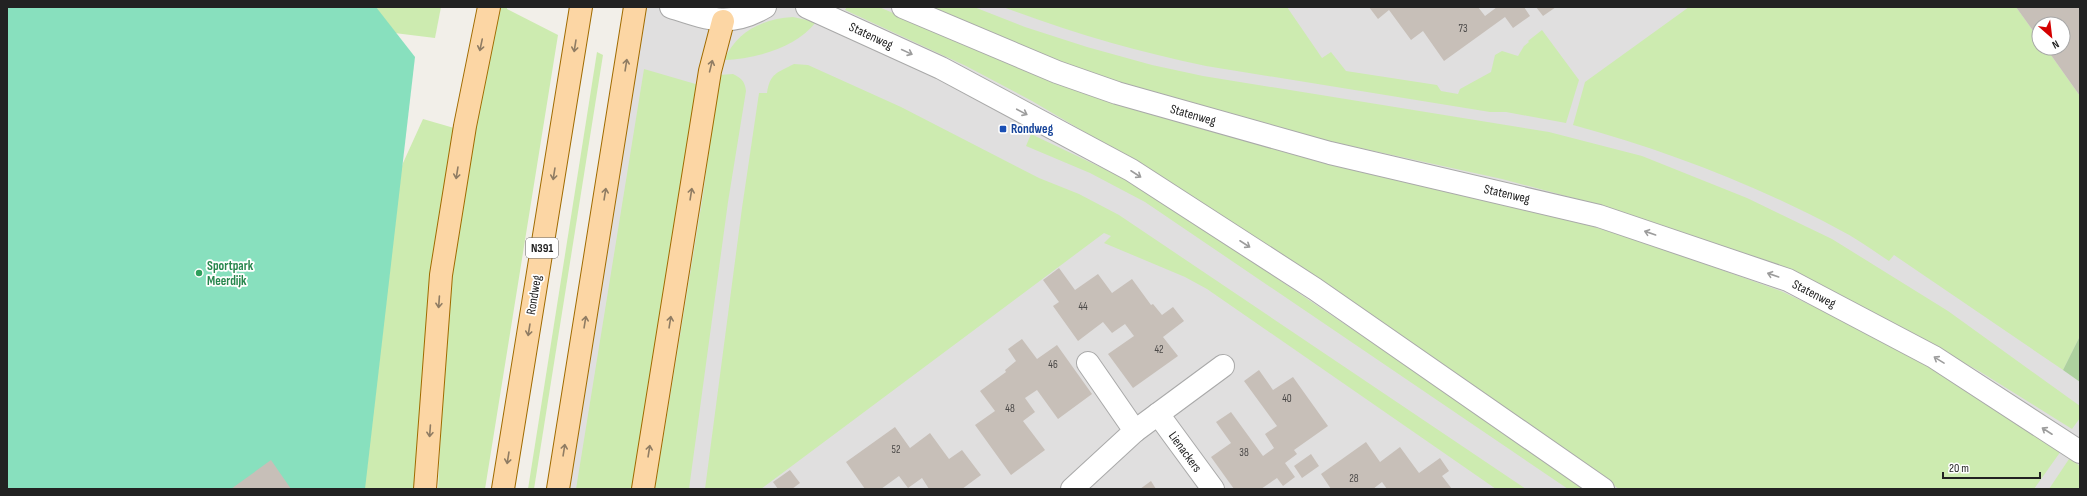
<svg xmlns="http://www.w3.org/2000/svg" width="2087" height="496" font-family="'Sofia Sans Condensed',sans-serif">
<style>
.residential{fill:#e0dfdf;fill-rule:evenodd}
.grass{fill:#cdebb0}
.forest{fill:#add19e}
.pitch{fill:#88e0be}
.building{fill:#c7bfb8}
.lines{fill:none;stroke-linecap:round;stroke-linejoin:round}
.minor-casing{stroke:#a9a9a9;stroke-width:24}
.tertiary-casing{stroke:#a9a9a9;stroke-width:24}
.primary-casing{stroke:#a06b00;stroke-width:24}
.minor{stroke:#fff;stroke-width:22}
.tertiary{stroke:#fff;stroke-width:22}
.primary{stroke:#fcd6a4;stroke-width:22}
.oneway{stroke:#8f7c63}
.oneway2{stroke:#9c9c9c}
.transit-dot{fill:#1a4fb4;stroke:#fff;stroke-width:1.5}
.leisure-dot{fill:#2e9e5b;stroke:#fff;stroke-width:1.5}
.labels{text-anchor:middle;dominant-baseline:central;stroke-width:3.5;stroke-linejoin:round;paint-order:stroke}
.number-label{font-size:11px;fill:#4b4948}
.shield{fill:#fff;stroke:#646464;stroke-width:1}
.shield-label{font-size:12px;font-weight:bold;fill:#222}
.street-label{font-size:13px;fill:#222;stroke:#fff}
.transit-label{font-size:13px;font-weight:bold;fill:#164399;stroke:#fff;text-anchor:start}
.leisure-label{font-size:13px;font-weight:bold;fill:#27864d;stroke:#fff;text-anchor:start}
</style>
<rect width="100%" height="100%" fill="#f2efe9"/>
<path class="residential" d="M 626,7 L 2080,7 L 2080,489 L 550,489 ZM 2039,24 L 2063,24 L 2063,48 L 2039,48 Z"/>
<g class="grass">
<polygon points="376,7 441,7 435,38 370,30"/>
<path d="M 499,7 L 507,7 L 507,9 L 558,35 L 485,489 L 438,489 C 442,402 447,316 458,230 C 467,155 484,81 499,7 Z"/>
<polygon points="847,7 879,7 956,40 1635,239 1781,291 1869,333 1961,381 2061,451 2034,489 1619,489 1117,151 1032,101 966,66 845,10"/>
<polygon points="923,7 974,7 1025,27 1087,47 1152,65 1203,76 1549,132 1642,156 1747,198 1832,239 1948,311 2080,406 2080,418 2072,429 1979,371 1883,319 1700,239 1607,207 1502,179 1278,130 1117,82 1057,61"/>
<path d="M 1003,7 L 1287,7 L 1322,58 L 1331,52 L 1346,71 L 1437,85 L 1441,91 L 1458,94 L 1460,89 L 1491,72 L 1495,55 L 1502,51 L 1518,56 L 1524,46 L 1529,42 L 1528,41 L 1542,30 L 1579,80 L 1566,123 L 1506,112 L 1490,112 L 1206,66 C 1137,52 1069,32 1003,7 Z"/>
<path d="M 1689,7 L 2016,7 L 2039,39 L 2039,48 L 2046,48 L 2080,96 L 2080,336 L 2063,370 L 1894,255 L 1889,261 C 1872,250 1856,238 1838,229 C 1754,184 1665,150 1573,125 L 1585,82 Z"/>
<path d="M 793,17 L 816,22 C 796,48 755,59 724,60 C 737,31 762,19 793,17 Z"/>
<polygon points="597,52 603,55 534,489 528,489"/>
<path d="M 794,64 L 808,65 L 901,107 L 1039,178 L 1079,194 L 1119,215 L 1526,489 L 1496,489 L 1207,289 L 1185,277 L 1104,243 L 1111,236 L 1104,233 L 761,489 L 705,489 L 742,208 L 759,93 L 767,93 C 770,73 777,73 794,64 Z"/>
<polygon points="644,69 699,85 634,489 576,489"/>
<path d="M 733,74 C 741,78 745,81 746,91 L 728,202 L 689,489 L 655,489 L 703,195 L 719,75 Z"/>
<polygon points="423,119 454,128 417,489 335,489 391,198 403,163"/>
<polygon points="1031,134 1140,186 1589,489 1568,489 1145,202 1090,173 1026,146"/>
<polygon points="2071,456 2080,467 2080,489 2049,489"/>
</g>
<polygon class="forest" points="2080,336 2080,382 2063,370"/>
<polygon class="pitch" points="7,7 376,7 415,57 365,489 7,489"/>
<g class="building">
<polygon points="1369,7 1478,7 1485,16 1497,7 1524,7 1530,16 1513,28 1505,17 1444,61 1423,31 1411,40 1389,10 1378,19"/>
<polygon points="1536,7 1556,7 1543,16"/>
<polygon points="2016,7 2078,7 2080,9 2080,96 2046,48 2063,48 2063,24 2039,24 2039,39"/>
<polygon points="1059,268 1075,290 1098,274 1112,293 1132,279 1151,305 1153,304 1162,315 1173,307 1184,321 1163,337 1178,356 1133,388 1108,354 1134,336 1125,324 1112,333 1103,322 1078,341 1053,306 1059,302 1043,280"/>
<polygon points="1022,339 1037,359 1057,345 1092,394 1058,419 1037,390 1025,398 1035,412 1023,421 1045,450 1011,475 975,425 995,411 980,391 1006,372 1005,370 1016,361 1008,349"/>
<polygon points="1259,370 1273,390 1293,377 1328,426 1294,450 1297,454 1285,463 1295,477 1283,486 1277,478 1261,489 1234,489 1211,457 1231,443 1216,422 1231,412 1263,456 1274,448 1265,434 1277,426 1244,381"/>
<polygon points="895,427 910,448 930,433 949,459 962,450 981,475 962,489 929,489 922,478 908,488 899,476 881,489 865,489 846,462"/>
<polygon points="1366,442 1380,462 1400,447 1419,473 1440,458 1449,471 1442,476 1452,489 1387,489 1382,482 1373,489 1331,489 1321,474"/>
<polygon points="1311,454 1319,466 1302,478 1294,466"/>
<polygon points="271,460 291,489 231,489"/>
<polygon points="790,470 800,483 792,489 778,489 773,482"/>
<polygon points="1151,481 1156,489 1140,489"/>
</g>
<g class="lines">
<g class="minor-casing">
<g id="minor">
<polyline points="1158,414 1223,366"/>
<polyline points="1135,431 1158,414 1213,489"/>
<polyline points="1072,489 1135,431 1088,363"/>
</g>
</g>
<g class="tertiary-casing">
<g id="tertiary">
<path d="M 671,7 C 708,19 729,28 765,7"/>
<polyline points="807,7 941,68 1131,170 1315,289 1603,489"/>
<polyline points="903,7 1057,72 1117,93 1330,153 1599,216 1788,280 1934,357 2080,452"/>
</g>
</g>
<g class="primary-casing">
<g id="primary">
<polyline points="425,489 441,275 465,126 489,7"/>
<polyline points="503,489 581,7"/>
<polyline points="558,489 635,7"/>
<polyline points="643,489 710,71 723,21"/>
</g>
</g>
<use href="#minor" class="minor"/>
<use href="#tertiary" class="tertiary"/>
<use href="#primary" class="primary"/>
</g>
<defs><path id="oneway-shaft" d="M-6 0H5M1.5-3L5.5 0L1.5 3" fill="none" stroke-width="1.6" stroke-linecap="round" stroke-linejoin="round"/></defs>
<g class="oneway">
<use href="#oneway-shaft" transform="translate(481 45) rotate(102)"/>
<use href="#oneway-shaft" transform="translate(575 46) rotate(99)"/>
<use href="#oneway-shaft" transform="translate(626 65) rotate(-81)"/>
<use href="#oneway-shaft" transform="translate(711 66) rotate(-76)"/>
<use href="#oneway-shaft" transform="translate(457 173) rotate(99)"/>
<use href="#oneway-shaft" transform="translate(554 174) rotate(99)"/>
<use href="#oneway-shaft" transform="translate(605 194) rotate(-81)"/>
<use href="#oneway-shaft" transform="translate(691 194) rotate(-81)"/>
<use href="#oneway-shaft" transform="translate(439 302) rotate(94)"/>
<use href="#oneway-shaft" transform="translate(585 322) rotate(-81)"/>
<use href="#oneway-shaft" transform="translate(670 322) rotate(-81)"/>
<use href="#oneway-shaft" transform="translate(529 330) rotate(99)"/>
<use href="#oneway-shaft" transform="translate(430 431) rotate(94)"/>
<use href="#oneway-shaft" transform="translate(564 450) rotate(-81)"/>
<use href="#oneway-shaft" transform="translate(649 451) rotate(-81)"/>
<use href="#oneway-shaft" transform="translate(508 458) rotate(99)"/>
</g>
<g class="oneway2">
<use href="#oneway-shaft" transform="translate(907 52) rotate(25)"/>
<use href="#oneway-shaft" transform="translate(1022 112) rotate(28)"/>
<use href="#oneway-shaft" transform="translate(1136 174) rotate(33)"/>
<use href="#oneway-shaft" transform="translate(1650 233) rotate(-161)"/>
<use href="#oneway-shaft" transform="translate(1245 244) rotate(33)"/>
<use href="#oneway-shaft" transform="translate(1773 275) rotate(-161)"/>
<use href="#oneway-shaft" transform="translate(1939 360) rotate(-148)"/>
<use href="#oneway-shaft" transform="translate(2047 431) rotate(-147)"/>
</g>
<rect class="transit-dot" x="999" y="125" width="8" height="8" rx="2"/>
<circle class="leisure-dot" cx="199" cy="273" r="4"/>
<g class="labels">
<g class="number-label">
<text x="1463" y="28">73</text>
<text x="1083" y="306">44</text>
<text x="1159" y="349">42</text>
<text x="1053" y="364">46</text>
<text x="1287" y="398">40</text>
<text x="1010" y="408">48</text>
<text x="896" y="449">52</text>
<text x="1244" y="452">38</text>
<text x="1354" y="478">28</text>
</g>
<rect class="shield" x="526" y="238" width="32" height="20" rx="3"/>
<g class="shield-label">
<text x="542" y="248">N391</text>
</g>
<g class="street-label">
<text transform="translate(871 36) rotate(25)">Statenweg</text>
<text transform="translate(1193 115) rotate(16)">Statenweg</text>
<text transform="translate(1507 194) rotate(13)">Statenweg</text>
<text transform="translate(1814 294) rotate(27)">Statenweg</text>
<text transform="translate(534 295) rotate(-81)">Rondweg</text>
<text transform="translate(1185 452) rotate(54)">Lienackers</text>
</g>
<g class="transit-label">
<text x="1011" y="129">Rondweg</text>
</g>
<g class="leisure-label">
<text x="207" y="266">Sportpark<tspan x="207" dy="15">Meerdijk</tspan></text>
</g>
</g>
<rect width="2087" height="496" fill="none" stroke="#222222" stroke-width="16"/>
<g transform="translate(2051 36) rotate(152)"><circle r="19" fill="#ffffff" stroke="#a7a7a7"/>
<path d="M0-3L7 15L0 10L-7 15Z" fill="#d40000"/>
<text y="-6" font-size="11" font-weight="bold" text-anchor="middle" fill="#222222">N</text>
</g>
<path d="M1943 472v6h97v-6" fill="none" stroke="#222222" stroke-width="2"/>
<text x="1949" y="472" font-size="12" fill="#222222" stroke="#ffffff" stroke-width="3" paint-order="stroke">20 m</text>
</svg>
